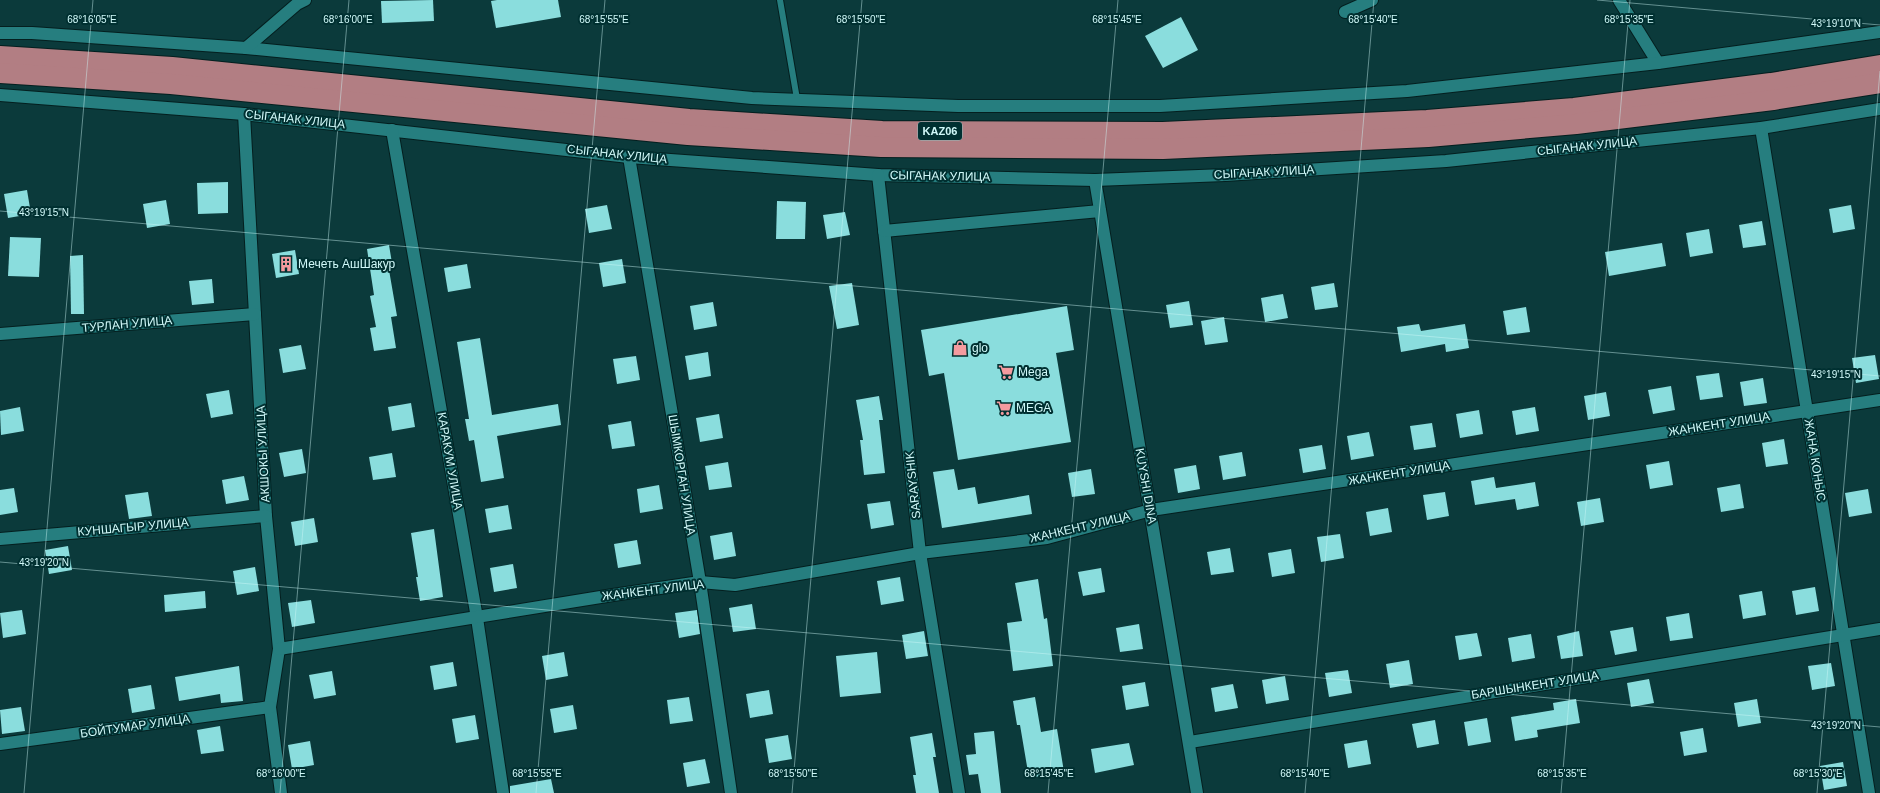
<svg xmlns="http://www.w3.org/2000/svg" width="1880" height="793" font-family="Arial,sans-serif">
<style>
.building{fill:#8adddd}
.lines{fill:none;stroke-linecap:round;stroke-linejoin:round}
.service-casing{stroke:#041f1f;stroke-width:8}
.minor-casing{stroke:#041f1f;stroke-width:14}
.trunk-casing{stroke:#041f1f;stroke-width:22}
.service{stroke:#267e7f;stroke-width:6}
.minor{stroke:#267e7f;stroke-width:12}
.trunk{stroke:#b27e83;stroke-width:20}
.ticks{fill:none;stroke:#d1f9f9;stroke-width:1;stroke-opacity:0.45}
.labels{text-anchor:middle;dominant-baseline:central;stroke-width:4;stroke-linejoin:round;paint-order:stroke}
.shield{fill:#003031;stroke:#92bdbd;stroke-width:1}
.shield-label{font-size:11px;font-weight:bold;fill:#d1f9f9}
.street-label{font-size:12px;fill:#d1f9f9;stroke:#003031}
.poi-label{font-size:12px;fill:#d1f9f9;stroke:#003031;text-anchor:start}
.ticks-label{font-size:10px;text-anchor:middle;fill:#d1f9f9;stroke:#003031;stroke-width:4;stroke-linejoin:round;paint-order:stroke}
</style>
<rect width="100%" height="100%" fill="#0b3a3b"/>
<g class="building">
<polygon points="433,0 434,21 382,23 381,1"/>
<polygon points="497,0 558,0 561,17 496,28 491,1"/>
<polygon points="1181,17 1198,50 1163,68 1145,36"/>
<polygon points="228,182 228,213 198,214 197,183"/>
<polygon points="27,190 31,214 8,218 4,194"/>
<polygon points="166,200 170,224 147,228 143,204"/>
<polygon points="777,201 806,202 805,239 776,239"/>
<polygon points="607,205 612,229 589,233 585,209"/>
<polygon points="1851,205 1855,229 1833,233 1829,209"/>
<polygon points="845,212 850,235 827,239 823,215"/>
<polygon points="1762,221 1766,245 1743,248 1739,225"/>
<polygon points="1709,229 1713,253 1690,257 1686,233"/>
<polygon points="10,237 41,238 39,277 8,276"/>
<polygon points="1662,243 1666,266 1609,276 1605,252"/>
<polygon points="389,245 393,269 389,270 397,316 391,317 396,348 374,351 370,328 376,327 370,296 374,295 367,249"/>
<polygon points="295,250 299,274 276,278 272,254"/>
<polygon points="83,255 84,314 71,314 70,256"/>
<polygon points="622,259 626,283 603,287 599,263"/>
<polygon points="467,264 471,288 448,292 444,268"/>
<polygon points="212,279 214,303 192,305 189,281"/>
<polygon points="852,283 859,325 837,329 829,286"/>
<polygon points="1334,283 1338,307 1315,310 1311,287"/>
<polygon points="1283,294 1288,318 1265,322 1261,298"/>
<polygon points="1189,301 1193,325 1170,328 1166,305"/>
<polygon points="713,302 717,326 694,330 690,306"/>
<polygon points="1067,306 1074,350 1056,353 1071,442 958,460 944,373 929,376 921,330"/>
<polygon points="1526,307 1530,332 1507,335 1503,311"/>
<polygon points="1224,317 1228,342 1205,345 1201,321"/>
<polygon points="1419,324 1421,331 1465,324 1469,348 1446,352 1445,344 1401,352 1397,327"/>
<polygon points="480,338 492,415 558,404 561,425 497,436 504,478 481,482 474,440 469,441 465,419 469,419 457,342"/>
<polygon points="301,345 306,369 283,373 279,349"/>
<polygon points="708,352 711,376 689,380 685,356"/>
<polygon points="1875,355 1879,379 1856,383 1852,358"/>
<polygon points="636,356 640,380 617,384 613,359"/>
<polygon points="1719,373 1723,397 1700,400 1696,376"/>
<polygon points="1763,378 1767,403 1744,406 1740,382"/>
<polygon points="1671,386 1675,410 1653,414 1648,390"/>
<polygon points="229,390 233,414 211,418 206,394"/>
<polygon points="1606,392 1610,416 1588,420 1584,396"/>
<polygon points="879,396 883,420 879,420 885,473 864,475 860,440 863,440 856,400"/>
<polygon points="411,403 415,427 392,431 388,407"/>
<polygon points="20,407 24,431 1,435 0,411"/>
<polygon points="1535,407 1539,431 1516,435 1512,411"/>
<polygon points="1479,410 1483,434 1460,438 1456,414"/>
<polygon points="719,414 723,438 700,442 696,418"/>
<polygon points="631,421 635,446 612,449 608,425"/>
<polygon points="1432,423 1436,447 1414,450 1410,426"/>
<polygon points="1369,432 1374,456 1351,460 1347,436"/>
<polygon points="1784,439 1788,464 1766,467 1762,443"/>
<polygon points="1322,445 1326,469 1303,473 1299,449"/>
<polygon points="302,449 306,473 284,477 279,453"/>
<polygon points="1242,452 1246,476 1223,480 1219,456"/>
<polygon points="392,453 396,477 373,480 369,457"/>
<polygon points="1669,461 1673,485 1650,489 1646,465"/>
<polygon points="728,462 732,487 709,490 705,466"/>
<polygon points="1196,465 1200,489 1178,493 1174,469"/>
<polygon points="954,469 958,490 975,487 978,504 1029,495 1032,514 942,528 933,472"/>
<polygon points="1091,469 1095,494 1072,497 1068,473"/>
<polygon points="244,476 249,500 226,504 222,480"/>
<polygon points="1494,477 1496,488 1535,482 1539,506 1517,510 1515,499 1475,505 1471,481"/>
<polygon points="1740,484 1744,508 1721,512 1717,488"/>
<polygon points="659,485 663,509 640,513 637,489"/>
<polygon points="14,488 18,512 0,515 0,490"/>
<polygon points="1868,489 1872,513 1849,517 1845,493"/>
<polygon points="148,492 152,516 129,519 125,495"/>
<polygon points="1445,492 1449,516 1427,520 1423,495"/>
<polygon points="1600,498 1604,522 1581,526 1577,502"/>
<polygon points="890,501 894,525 871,529 867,504"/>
<polygon points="508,505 512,529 489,533 485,509"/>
<polygon points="1388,508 1392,532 1370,536 1366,512"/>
<polygon points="314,518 318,542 295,546 291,522"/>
<polygon points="434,529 443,597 420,601 416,577 418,577 411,533"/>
<polygon points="732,532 736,556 714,560 710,536"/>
<polygon points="1340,534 1344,558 1321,562 1317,537"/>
<polygon points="637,540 641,564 618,568 614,544"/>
<polygon points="68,546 72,570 49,574 45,550"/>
<polygon points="1230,548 1234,572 1211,575 1207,552"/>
<polygon points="1291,549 1295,573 1272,577 1268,553"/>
<polygon points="513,564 517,588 494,592 490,568"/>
<polygon points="255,567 259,591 237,595 233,571"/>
<polygon points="1101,568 1105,592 1083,596 1078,572"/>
<polygon points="900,577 904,601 881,605 877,581"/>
<polygon points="1038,579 1044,619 1047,618 1053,666 1013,671 1007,623 1022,621 1015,583"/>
<polygon points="1815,587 1819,611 1796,615 1792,591"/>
<polygon points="205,591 206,608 165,612 164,595"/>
<polygon points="1762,591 1766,615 1743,619 1739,595"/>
<polygon points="311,600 315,623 292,627 288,603"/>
<polygon points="752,604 756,629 733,632 729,608"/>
<polygon points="22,610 26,634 3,638 0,613"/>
<polygon points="697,610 700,634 679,638 675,613"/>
<polygon points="1689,613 1693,638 1670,641 1666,617"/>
<polygon points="1139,624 1143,649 1120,652 1116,628"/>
<polygon points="1633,627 1637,651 1615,655 1610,631"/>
<polygon points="924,631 928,656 906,659 902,635"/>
<polygon points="1579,631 1583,656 1561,659 1557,636"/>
<polygon points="1477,633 1482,656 1459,660 1455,636"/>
<polygon points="1531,634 1535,658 1512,662 1508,638"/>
<polygon points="564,652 568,676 546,680 542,656"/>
<polygon points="877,652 881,693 840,697 836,656"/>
<polygon points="1409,660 1413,684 1390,688 1386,664"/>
<polygon points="453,662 457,686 434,690 430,666"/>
<polygon points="1831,663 1835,686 1812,690 1808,666"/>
<polygon points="239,666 243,701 221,703 220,694 179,701 175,677"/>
<polygon points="1348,670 1352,693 1329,697 1325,673"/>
<polygon points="332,671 336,695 314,699 309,675"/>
<polygon points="1285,676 1289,700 1266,704 1262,680"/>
<polygon points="1649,679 1654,703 1631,707 1627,683"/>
<polygon points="1145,682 1149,706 1126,710 1122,686"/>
<polygon points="1233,684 1238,708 1215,712 1211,688"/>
<polygon points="151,685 155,709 132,713 128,689"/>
<polygon points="769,690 773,714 750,718 746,694"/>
<polygon points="689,697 693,721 670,724 667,700"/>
<polygon points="1035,697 1041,732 1057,729 1064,772 1029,778 1020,725 1017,725 1013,701"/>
<polygon points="1576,699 1580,723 1537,730 1538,737 1515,741 1511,717 1554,710 1553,703"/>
<polygon points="1757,699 1761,723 1738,727 1734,703"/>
<polygon points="573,705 577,729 554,733 550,709"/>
<polygon points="21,707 25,731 2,734 0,710"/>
<polygon points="475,715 479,739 456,743 452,719"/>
<polygon points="1487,718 1491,742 1468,746 1464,722"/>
<polygon points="1435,720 1439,744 1417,748 1412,724"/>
<polygon points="220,726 224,751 201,754 197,730"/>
<polygon points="1703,728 1707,752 1684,756 1680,732"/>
<polygon points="994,731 1001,793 981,793 978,774 969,775 966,755 976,754 974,733"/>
<polygon points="932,733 936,757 933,757 939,793 916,793 913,775 916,775 910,737"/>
<polygon points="788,735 792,759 769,763 765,739"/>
<polygon points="1367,740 1371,764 1348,768 1344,744"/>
<polygon points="310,741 314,765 292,769 288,745"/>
<polygon points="1129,743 1134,765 1095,773 1091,749"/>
<polygon points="705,759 710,783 687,787 683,763"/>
<polygon points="1843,762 1847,786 1824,790 1820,766"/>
<polygon points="551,779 554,793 510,793 510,786"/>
</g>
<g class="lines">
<g class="service-casing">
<polyline id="service" points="780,0 797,99"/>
</g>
<g class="minor-casing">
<g id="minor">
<polyline points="1619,0 1658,63"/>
<polyline points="1345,12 1372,0"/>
<polyline points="0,33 32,33 246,48 752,98 958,106 1160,106 1407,91 1658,63 1880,32"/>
<polyline points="246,48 297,4 305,0"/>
<polyline points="0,95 244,114 629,157 878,175 1095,180 1225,175 1446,161 1761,128 1880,109"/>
<polyline points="244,114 266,516 279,649 270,707 281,793"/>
<polyline points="1761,128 1869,793"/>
<polyline points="392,130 477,618 503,793"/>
<polyline points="629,157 700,582 731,793"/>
<polyline points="878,175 920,553 959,793"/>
<polyline points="1095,180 1197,793"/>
<polyline points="884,231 1100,211"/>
<polyline points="0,334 255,314"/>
<polyline points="0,539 266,516"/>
<polyline points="279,649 613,595 700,582 735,585 920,553 1047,538 1151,510 1880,400"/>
<polyline points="1190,742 1880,629"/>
<polyline points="0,744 270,707"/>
</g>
</g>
<g class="trunk-casing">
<g id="trunk">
<polyline points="0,56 172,67 689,119 882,131 1163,132 1427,120 1574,108 1771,83 1880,65"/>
<polyline points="0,73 171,84 688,135 881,147 1163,149 1428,137 1576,124 1773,100 1880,83"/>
</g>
</g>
<use href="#service" class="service"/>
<use href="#minor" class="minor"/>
<use href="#trunk" class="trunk"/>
</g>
<path class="ticks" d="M 1597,0 L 1880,25M 0,211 L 1880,376M 0,562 L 1880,727M 24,793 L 93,0M 280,793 L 349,0M 536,793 L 605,0M 792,793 L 862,0M 1048,793 L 1118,0M 1305,793 L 1374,0M 1561,793 L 1630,0M 1817,793 L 1880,71"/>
<defs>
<g id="building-bare" transform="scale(1.2)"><path d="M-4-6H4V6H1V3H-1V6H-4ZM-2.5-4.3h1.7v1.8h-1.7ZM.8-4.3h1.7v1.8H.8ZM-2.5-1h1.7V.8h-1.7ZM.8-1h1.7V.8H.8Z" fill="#f49b9f" stroke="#003031" stroke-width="2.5" paint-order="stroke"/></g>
<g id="shop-bare" transform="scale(1.2)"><path d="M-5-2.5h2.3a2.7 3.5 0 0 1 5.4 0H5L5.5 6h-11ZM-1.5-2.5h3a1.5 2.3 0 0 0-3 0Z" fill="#f49b9f" stroke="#003031" stroke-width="2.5" paint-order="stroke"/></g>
<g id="supermarket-bare" transform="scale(1.2)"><path d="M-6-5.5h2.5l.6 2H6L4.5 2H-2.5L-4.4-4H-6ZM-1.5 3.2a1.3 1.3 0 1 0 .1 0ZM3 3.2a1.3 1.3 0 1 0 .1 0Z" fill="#f49b9f" stroke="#003031" stroke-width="2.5" paint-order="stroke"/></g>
</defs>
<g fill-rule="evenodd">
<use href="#building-bare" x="286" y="264"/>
<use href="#shop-bare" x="960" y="348"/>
<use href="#supermarket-bare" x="1006" y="372"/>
<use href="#supermarket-bare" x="1004" y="408"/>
</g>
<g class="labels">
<rect class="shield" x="918" y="122" width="44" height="18" rx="3"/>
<g class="shield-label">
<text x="940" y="131">KАZ06</text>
</g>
<g class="street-label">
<text transform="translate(295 119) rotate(6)">СЫГАНАК УЛИЦА</text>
<text transform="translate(1587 146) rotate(-6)">СЫГАНАК УЛИЦА</text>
<text transform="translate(617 154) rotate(6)">СЫГАНАК УЛИЦА</text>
<text transform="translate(1264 172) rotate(-3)">СЫГАНАК УЛИЦА</text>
<text transform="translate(940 176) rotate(1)">СЫГАНАК УЛИЦА</text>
<text transform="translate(127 324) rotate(-5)">ТУРЛАН УЛИЦА</text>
<text transform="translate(1719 424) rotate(-9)">ЖАНКЕНТ УЛИЦА</text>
<text transform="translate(263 454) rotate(-93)">АКШОКЫ УЛИЦА</text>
<text transform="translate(1815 460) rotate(81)">ЖАНА КОНЫС</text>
<text transform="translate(450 461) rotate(80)">КАРАКУМ УЛИЦА</text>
<text transform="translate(1399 473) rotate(-9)">ЖАНКЕНТ УЛИЦА</text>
<text transform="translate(682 475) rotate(81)">ШЫМКОРГАН УЛИЦА</text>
<text transform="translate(913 485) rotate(-96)">SARAYSHIK</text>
<text transform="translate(1146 486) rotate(80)">KUYSHI DINA</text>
<text transform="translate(133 527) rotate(-5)">КУНШАГЫР УЛИЦА</text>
<text transform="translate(1080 527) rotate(-13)">ЖАНКЕНТ УЛИЦА</text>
<text transform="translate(653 590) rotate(-7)">ЖАНКЕНТ УЛИЦА</text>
<text transform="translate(1535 685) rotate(-9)">БАРШЫНКЕНТ УЛИЦА</text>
<text transform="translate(135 726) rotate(-8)">БОЙТУМАР УЛИЦА</text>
</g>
<g class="poi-label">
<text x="298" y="264">Мечеть АшШакур</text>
<text x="972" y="348">glo</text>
<text x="1018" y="372">Mega</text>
<text x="1016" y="408">MEGA</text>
</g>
</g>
<g class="ticks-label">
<text x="92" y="23">68°16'05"E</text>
<text x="348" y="23">68°16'00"E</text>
<text x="604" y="23">68°15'55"E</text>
<text x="861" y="23">68°15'50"E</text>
<text x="1117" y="23">68°15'45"E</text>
<text x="1373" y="23">68°15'40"E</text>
<text x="1629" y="23">68°15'35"E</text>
<text x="1836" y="27">43°19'10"N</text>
<text x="44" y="216">43°19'15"N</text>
<text x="1836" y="378">43°19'15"N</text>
<text x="44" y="566">43°19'20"N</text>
<text x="1836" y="729">43°19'20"N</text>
<text x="281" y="777">68°16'00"E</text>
<text x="537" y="777">68°15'55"E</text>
<text x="793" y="777">68°15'50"E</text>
<text x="1049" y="777">68°15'45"E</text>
<text x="1305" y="777">68°15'40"E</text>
<text x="1562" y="777">68°15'35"E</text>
<text x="1818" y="777">68°15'30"E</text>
</g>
</svg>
